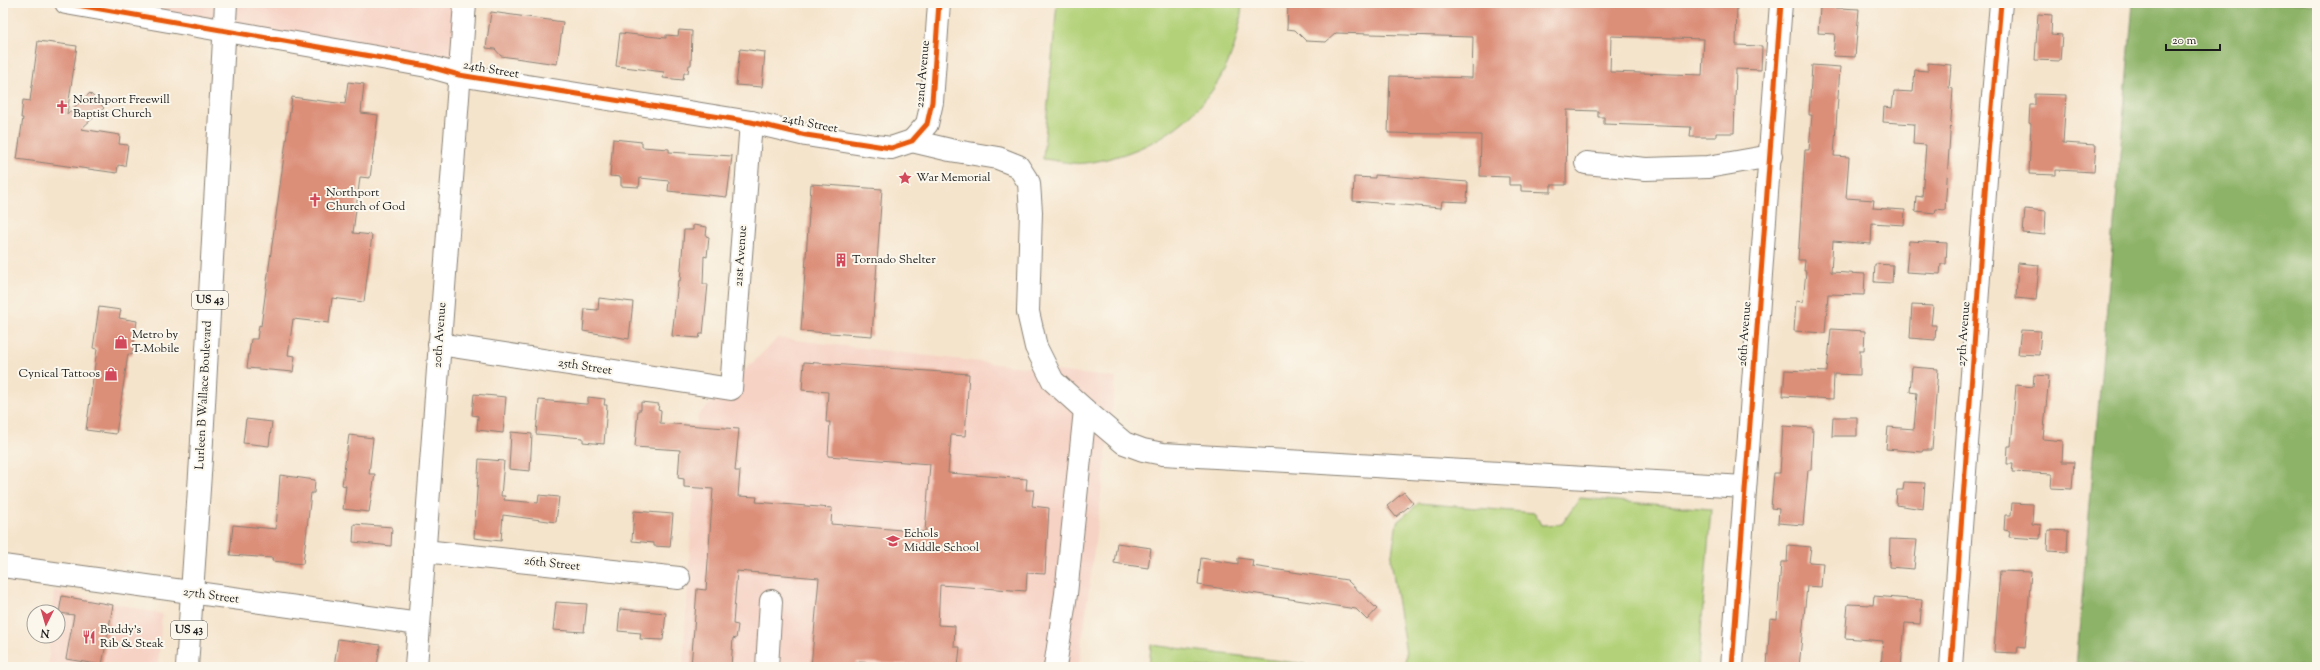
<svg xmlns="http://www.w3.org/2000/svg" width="2320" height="670" font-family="'Sorts Mill Goudy',serif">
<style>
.built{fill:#f6d2c4}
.green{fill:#b2d178;stroke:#67764a}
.forest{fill:#8db368;stroke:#546842}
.building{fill:#db8e78;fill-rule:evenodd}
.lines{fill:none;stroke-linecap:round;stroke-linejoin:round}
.minor-casing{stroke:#888074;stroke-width:24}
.highway-casing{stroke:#888074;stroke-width:24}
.minor{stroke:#fff;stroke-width:22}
.highway{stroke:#fff;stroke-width:22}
.cycleway-casing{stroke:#fbf7ec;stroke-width:8}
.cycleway{stroke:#e8590c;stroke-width:5}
.labels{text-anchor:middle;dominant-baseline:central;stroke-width:4;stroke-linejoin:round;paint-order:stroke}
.shield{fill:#fbf7ec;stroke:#5f5e5a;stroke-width:1}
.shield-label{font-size:11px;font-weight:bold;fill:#1c1c1c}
.street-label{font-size:12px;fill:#1c1c1c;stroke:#fbf7ec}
.poi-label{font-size:12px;fill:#1c1c1c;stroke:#fbf7ec;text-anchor:start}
</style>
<rect width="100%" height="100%" fill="#fbf7ec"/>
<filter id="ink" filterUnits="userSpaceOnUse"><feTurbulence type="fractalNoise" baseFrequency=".025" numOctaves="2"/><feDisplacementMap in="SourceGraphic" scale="8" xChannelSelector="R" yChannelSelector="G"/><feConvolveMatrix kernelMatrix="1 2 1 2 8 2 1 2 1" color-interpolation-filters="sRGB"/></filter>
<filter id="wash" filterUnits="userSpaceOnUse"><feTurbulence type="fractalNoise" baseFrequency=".012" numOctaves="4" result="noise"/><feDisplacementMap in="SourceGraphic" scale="16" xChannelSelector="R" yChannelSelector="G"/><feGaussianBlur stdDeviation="0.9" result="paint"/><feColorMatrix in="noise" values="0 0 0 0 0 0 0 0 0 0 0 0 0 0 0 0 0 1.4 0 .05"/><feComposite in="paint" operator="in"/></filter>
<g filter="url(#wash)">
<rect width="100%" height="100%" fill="#f5e4cc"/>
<g class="built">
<polygon points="66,3 465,3 459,75"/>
<polygon points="778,338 1116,378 1079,667 683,667 698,415"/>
<polygon points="54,590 162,614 158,667 48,667 50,636 58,636 58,612 52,612"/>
</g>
<g class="green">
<path d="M 1057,3 L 1242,3 C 1237,92 1171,151 1086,163 C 1073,165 1056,160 1043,159 Z"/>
<polygon points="1580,498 1711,509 1698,667 1405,667 1406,654 1391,560 1397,522 1419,503 1535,513 1541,525 1562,524"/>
<polygon points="1151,645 1305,664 1304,667 1149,667"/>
</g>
<polygon class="forest" points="2133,3 2317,3 2317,667 2076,667"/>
<g id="blocks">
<g class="building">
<path d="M 1288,3 L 1737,3 L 1736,45 L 1762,46 L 1761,70 L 1736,69 L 1734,133 L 1716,133 L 1716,137 L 1690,137 L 1691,127 L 1604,124 L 1604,117 L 1598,117 L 1598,111 L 1567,110 L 1566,185 L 1551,185 L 1551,192 L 1521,191 L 1521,185 L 1509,185 L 1509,177 L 1480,176 L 1481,135 L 1388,133 L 1390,76 L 1472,78 L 1473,37 L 1336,33 L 1326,42 L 1306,41 L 1295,30 L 1287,29 ZM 1611,36 L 1704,39 L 1702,75 L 1610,72 Z"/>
<polygon points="1820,7 1859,9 1855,57 1833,56 1835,34 1818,33"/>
<polygon points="491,12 563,22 557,64 501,56 495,49 486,48"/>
<polygon points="2038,14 2052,15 2051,34 2062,35 2060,61 2035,60"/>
<polygon points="679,30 692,31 691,65 689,65 688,73 684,73 683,80 663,78 664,72 616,66 620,33 666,38 666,35 678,36"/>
<polygon points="38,41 77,46 67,114 90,93 104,108 81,129 120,135 119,144 128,145 125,166 118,165 117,173 17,159 23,118 21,118 23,100 30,101"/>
<polygon points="740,49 765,52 762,87 736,85"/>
<polygon points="1928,63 1951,65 1949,88 1953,89 1945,210 1936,209 1935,213 1915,211 1916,196 1922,197 1926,145 1913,144 1914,124 1883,122 1884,107 1892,108 1894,91 1913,92 1915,70 1928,71"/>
<polygon points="1812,65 1840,67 1834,156 1849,157 1846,198 1874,200 1873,208 1905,210 1904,225 1872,223 1871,244 1833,241 1831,272 1865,274 1864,295 1828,294 1825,333 1794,331 1796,301 1803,302 1806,271 1804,271 1805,260 1798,260 1805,150 1809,150 1812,115 1809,115"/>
<polygon points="348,82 364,84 361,113 378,115 370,178 360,177 353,233 372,235 364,302 332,298 329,323 293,319 288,355 295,356 293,372 247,368 251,339 257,339 259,325 261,326 292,97 345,104"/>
<polygon points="2035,94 2066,95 2063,143 2096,145 2094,172 2056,170 2056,175 2029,174 2031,124 2029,123 2030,105 2035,105"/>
<polygon points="613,139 642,142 642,147 669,149 669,152 732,156 727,197 668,191 669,181 640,178 639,187 621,186 621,177 610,176"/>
<polygon points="1375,175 1468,182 1467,202 1442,201 1441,208 1353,201 1354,177 1375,178"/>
<polygon points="811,184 882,189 872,336 801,331"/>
<polygon points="2025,209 2046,211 2045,235 2023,233"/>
<polygon points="693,225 707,227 706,236 709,237 707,257 704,256 703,284 708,284 703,334 700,334 699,338 672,336 678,281 680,281 684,230 693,230"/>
<polygon points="1909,241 1947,243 1946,264 1941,264 1940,274 1906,272"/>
<polygon points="2018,263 2039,265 2036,300 2016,298"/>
<polygon points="1875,264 1893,265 1892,283 1874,282"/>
<polygon points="599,298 633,302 629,339 583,331 585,309 598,310"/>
<polygon points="1912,305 1933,306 1931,325 1936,325 1935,340 1910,338"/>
<polygon points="99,307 121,310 119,318 137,321 132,355 128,354 116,434 86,430 97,349 93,348"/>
<polygon points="1831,329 1865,331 1864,350 1860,350 1860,375 1834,374 1833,399 1783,396 1785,370 1827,372"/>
<polygon points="2021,330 2041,331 2039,355 2018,354"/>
<polygon points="804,362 969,374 965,436 951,435 948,473 1027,479 1026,490 1034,490 1032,506 1049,508 1045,574 1027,573 1026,591 940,585 938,625 955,626 954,647 960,647 958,667 857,662 857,667 811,667 819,578 737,571 733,624 738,625 736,639 733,638 731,667 691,667 697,589 706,590 713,489 684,487 684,479 678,478 680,450 635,447 638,410 641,410 641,402 659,404 658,410 661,411 660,423 739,429 735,471 740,471 738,496 757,497 756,502 832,508 831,524 925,532 930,464 828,456 830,422 826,422 828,392 802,390"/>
<polygon points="1912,367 1938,369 1932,450 1923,450 1922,452 1886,449 1888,427 1914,429 1917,393 1910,392"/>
<polygon points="2034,375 2049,376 2043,439 2063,441 2062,462 2074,462 2072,489 2051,488 2052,474 2012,472 2013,464 2007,464 2008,446 2011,446 2016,385 2033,387"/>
<polygon points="474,394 506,397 503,433 477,430 478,416 472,415"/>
<polygon points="588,397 605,399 604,405 607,405 604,444 583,442 583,438 536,434 539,400 585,404 588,404"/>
<polygon points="1833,417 1857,417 1857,436 1832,436"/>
<polygon points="246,419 272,422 269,446 243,443"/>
<polygon points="1783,426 1813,428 1811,470 1808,470 1803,525 1778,523 1779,509 1771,508 1774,473 1780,473"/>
<polygon points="511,432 532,434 530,471 509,469"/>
<polygon points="349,435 373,438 369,474 375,474 369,512 343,509 346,486 342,485"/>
<polygon points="479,459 504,461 501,496 505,496 504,500 538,503 539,495 559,497 556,522 503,515 501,541 474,538"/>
<polygon points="280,475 315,480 314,493 311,493 303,564 272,561 273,558 230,555 233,525 276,529"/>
<polygon points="1904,482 1925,483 1923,509 1896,505 1897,490 1903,490"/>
<polygon points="1404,492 1413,503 1396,517 1387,506"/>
<polygon points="2012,503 2033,504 2032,524 2041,525 2040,539 2009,537 2010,531 2004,530 2005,515 2011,515"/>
<polygon points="634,511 673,514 670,547 654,546 654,543 632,541"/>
<polygon points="354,524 392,527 391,546 353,542"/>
<polygon points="2048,530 2068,531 2067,552 2047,551"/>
<polygon points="1890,539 1917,540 1914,569 1889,567"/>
<polygon points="1117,543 1151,548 1148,568 1114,563"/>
<polygon points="1788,545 1811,547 1809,562 1823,563 1821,587 1807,586 1799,667 1767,667 1770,618 1777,619 1781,562 1787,562"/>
<polygon points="1201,558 1238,564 1238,558 1253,560 1252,566 1347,580 1377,609 1367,620 1356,609 1198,585"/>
<polygon points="2000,571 2031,572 2025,648 2018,647 2017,653 1994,652"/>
<polygon points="62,596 113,605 102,665 66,659 74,615 59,613"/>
<polygon points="1874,596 1922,600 1920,624 1905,623 1901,667 1881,667 1883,641 1845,638 1848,604 1873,605"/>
<polygon points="556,602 587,604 584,632 553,630"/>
<polygon points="620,609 666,613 663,640 640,639 641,633 618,631"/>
<polygon points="338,639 380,645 377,667 334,667"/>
</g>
</g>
</g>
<g filter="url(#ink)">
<use href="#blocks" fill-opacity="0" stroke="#888074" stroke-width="1"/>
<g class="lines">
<g class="minor-casing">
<g id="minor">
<polyline points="66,3 399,61 427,66 459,75 751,122 806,135 869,145 891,148 912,141"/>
<polyline points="912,141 950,150 998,158 1018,166 1029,183 1031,212 1028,312 1036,347 1053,381 1085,410 1124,443 1143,450 1163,454 1745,487"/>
<polyline points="912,141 927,124 932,102 939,3"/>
<polyline points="1586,163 1646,169 1708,167 1771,156"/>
<polyline points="439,344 731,389 751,122"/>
<polyline points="424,551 679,578"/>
<polyline points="3,566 419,624"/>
<polyline points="416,667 465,3"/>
<polyline points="767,667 771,601"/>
<polyline points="1055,667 1066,594 1085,410"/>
<polyline points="1732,667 1781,3"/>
<polyline points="1951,667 1987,165 2001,3"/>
</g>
</g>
<g class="highway-casing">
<polyline id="highway" points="187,667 201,459 226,3"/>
</g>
<use href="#minor" class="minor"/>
<use href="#highway" class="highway"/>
<g class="cycleway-casing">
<g id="cycleway">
<polyline points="66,3 399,61 427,66 459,75 751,122 806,135 891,148 912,141 927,124 932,102 939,3"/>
<polyline points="1732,667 1781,3"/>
<polyline points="1951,667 1987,165 2001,3"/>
</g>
</g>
<use href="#cycleway" class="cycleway"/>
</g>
</g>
<defs>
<g id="church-bare" transform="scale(1.08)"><path d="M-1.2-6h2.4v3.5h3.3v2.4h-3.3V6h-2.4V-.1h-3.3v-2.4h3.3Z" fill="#d1495b" stroke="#fbf7ec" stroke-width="2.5" paint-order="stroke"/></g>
<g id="sight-bare" transform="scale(1.08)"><path d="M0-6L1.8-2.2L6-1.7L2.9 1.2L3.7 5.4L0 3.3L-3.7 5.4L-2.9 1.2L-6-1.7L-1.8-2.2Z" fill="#d1495b" stroke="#fbf7ec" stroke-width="2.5" paint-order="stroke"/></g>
<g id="building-bare" transform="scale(1.08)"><path d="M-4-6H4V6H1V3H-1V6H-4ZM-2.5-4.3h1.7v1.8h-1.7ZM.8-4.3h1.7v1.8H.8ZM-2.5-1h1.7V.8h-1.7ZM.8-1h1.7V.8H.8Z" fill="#d1495b" stroke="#fbf7ec" stroke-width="2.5" paint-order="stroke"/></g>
<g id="shop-bare" transform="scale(1.08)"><path d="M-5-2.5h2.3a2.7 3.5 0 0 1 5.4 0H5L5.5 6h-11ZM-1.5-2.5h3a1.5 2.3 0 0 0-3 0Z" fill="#d1495b" stroke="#fbf7ec" stroke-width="2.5" paint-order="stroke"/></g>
<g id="school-bare" transform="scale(1.08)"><path d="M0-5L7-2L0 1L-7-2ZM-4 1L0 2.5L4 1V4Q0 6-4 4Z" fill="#d1495b" stroke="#fbf7ec" stroke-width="2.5" paint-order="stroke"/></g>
<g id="restaurant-bare" transform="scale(1.08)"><path d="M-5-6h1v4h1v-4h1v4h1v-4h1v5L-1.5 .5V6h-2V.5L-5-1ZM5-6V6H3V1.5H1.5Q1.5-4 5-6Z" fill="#d1495b" stroke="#fbf7ec" stroke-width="2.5" paint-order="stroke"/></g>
</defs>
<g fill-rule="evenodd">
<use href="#church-bare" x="62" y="107"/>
<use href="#sight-bare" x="905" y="178"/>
<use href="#church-bare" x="315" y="200"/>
<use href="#building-bare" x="841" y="260"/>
<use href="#shop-bare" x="121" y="342"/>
<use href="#shop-bare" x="111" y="374"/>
<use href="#school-bare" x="893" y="541"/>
<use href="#restaurant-bare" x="89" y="637"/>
</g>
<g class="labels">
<g class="shield">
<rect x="192" y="291" width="36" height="18" rx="3"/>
<rect x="171" y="621" width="36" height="18" rx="3"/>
</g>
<g class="shield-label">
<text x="210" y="300">US 43</text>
<text x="189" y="630">US 43</text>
</g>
<g class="street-label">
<text transform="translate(491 70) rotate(10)">24th Street</text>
<text transform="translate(923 74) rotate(-85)">22nd Avenue</text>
<text transform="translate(810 124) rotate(11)">24th Street</text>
<text transform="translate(741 256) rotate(-86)">21st Avenue</text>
<text transform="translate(1745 334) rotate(-86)">26th Avenue</text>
<text transform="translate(1964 334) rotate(-86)">27th Avenue</text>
<text transform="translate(440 335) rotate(-86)">20th Avenue</text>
<text transform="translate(585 367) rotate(9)">25th Street</text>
<text transform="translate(204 395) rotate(-87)">Lurleen B Wallace Boulevard</text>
<text transform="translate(552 564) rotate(6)">26th Street</text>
<text transform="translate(211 596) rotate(8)">27th Street</text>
</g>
<g class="poi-label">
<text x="73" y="100">Northport Freewill<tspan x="73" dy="14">Baptist Church</tspan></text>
<text x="916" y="178">War Memorial</text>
<text x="326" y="193">Northport<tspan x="326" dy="14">Church of God</tspan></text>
<text x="852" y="260">Tornado Shelter</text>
<text x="132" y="335">Metro by<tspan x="132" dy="14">T-Mobile</tspan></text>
<text x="100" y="374" text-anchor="end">Cynical Tattoos</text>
<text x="904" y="534">Echols<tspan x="904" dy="14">Middle School</tspan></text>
<text x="100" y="630">Buddy's<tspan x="100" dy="14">Rib &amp; Steak</tspan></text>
</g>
</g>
<rect width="2320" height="670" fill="none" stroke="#fbf7ec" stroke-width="16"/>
<g transform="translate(46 624) rotate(185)"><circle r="19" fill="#fbf7ec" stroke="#a29f99"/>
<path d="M0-3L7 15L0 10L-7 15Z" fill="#d1495b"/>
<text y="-6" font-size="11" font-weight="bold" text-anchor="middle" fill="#1c1c1c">N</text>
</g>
<path d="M2166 44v6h54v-6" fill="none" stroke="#1c1c1c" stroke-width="2"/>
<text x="2172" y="44" font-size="12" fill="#1c1c1c" stroke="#fbf7ec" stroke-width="3" paint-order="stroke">20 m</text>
</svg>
